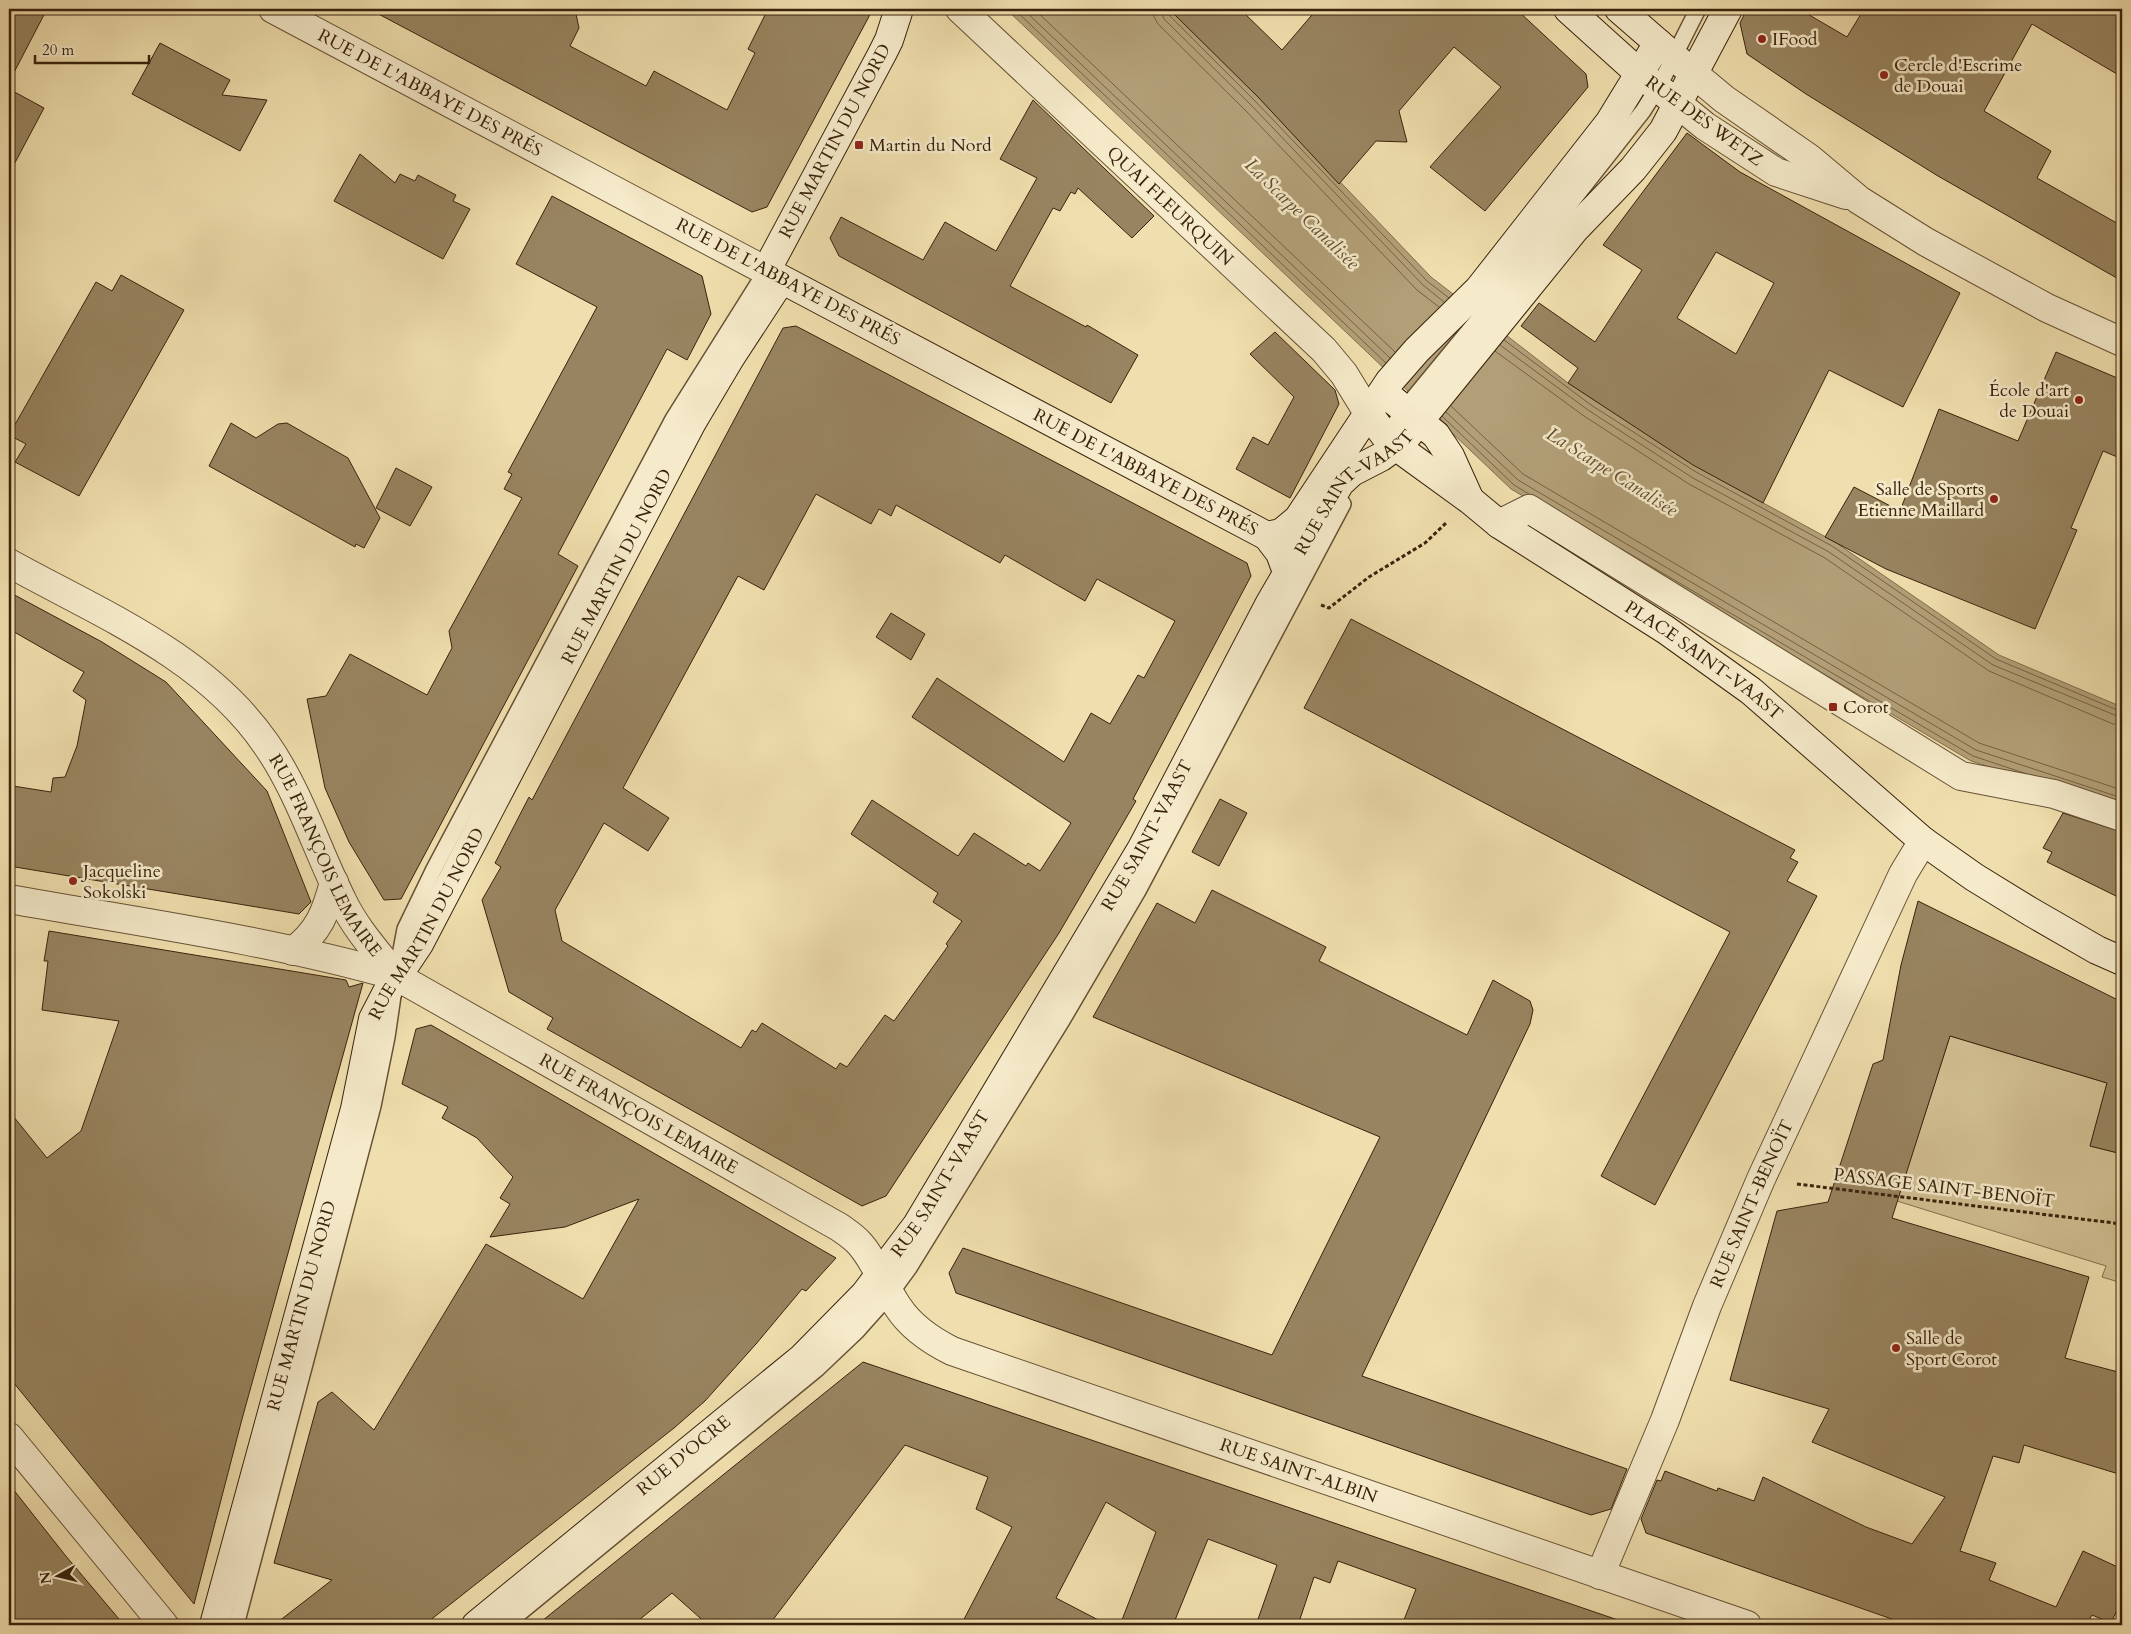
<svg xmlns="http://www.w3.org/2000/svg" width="2131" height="1634" font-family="Cardo,serif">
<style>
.green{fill:#d1bf92;stroke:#85704f}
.water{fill:#b29f77;stroke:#826d4c}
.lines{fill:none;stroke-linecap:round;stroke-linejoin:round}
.shore{stroke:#766042;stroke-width:1}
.building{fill:#988460;stroke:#39220c;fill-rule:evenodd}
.lane-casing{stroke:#675134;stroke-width:18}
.street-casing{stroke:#675134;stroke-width:30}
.secondary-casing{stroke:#39220c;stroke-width:30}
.path{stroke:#39220c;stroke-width:3;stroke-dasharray:4 2.5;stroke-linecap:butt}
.lane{stroke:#f5eaca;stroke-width:15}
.street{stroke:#f5eaca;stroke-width:28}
.secondary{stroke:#f5eaca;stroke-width:28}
.poi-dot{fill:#8f2418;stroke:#f5eaca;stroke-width:2}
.labels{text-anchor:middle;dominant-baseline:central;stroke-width:5;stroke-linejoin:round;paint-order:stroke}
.poi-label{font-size:18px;fill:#39220c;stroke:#f5eaca;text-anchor:start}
.street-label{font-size:18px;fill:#39220c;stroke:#f5eaca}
.water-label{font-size:19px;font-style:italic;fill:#634e31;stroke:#f5eaca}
</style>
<rect width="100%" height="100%" fill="#f0dfae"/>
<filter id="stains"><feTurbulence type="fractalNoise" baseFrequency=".004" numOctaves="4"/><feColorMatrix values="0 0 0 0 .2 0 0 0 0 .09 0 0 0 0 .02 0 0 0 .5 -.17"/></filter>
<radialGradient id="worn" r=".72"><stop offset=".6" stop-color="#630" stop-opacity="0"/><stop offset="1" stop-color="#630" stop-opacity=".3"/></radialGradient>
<polygon class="green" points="1950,1036 2107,1083 2090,1146 2122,1154 2122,1283 2102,1277 2106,1266 1897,1201"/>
<polygon class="water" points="1006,9 1169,9 1259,97 1431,277 1568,383 1699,468 1835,542 1999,655 2122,707 2122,809 1971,761 1511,489"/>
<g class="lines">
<g class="shore">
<polyline points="1014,9 1386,363"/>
<polyline points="1023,9 1390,358"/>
<polyline points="1034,9 1395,352"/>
<polyline points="1153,9 1154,17 1158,24 1246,111 1417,290 1439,307"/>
<polyline points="1160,9 1164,19 1251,105 1423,285 1444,302"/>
<polyline points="1166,9 1168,14 1255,101 1427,281 1449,298"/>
<polyline points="1504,340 1591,405 1696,472 1832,546 1996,659 2122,712"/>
<polyline points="1500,345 1588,410 1693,478 1829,552 1993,665 2122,718"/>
<polyline points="1495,351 1584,416 1689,484 1825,558 1989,671 2113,724 2122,725"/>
<polyline points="1451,406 1523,474 1979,743 2122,790"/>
<polyline points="1446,412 1518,480 1976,750 2122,798"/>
<polyline points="1442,416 1514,485 1529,494"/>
<polyline points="1620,548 1973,756 2027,774"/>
</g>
</g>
<g class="building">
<polygon points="9,9 47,9 9,82"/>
<polygon points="369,9 575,9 579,28 570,46 646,86 654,71 727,110 755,53 748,49 768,9 873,9 767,207 752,212"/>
<polygon points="1169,9 1240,9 1282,50 1317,9 1516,9 1586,74 1588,87 1485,211 1430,167 1501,87 1454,47 1399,111 1407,142 1376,141 1339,184 1259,98"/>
<polygon points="1747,9 1799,9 1847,37 1864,9 2122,9 2122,77 2032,24 1984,111 2051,151 2037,178 2122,226 2122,281 1938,176 1806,94 1747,54 1740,23"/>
<polygon points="160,43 230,80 222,95 267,100 240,151 132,94"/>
<polygon points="9,89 44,108 9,174"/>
<polygon points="1033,100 1154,216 1132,238 1078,188 1075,194 1071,192 1060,211 1053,208 1010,286 1086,327 1087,325 1138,355 1111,403 839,256 830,238 841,217 923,260 945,222 996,251 1037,178 1000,159"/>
<path d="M 1687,133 L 1740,172 L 1960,293 L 1903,407 L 1829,370 L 1763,503 L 1693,465 L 1568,383 L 1578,368 L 1521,326 L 1539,303 L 1595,342 L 1642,270 L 1603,245 ZM 1716,252 L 1774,283 L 1736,354 L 1677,318 Z"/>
<polygon points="360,154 395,183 400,174 415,181 418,175 456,195 453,201 470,209 443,259 334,201"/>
<polygon points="552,196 702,276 711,314 687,360 667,349 558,554 578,566 401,899 384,900 349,842 325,788 307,699 326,696 350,654 427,695 452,648 449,631 522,498 504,489 512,474 508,472 597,307 516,264"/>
<polygon points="121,275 184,310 79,496 15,462 26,444 9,435 96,282 112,291"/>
<path d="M 796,326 L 1247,563 L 1251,576 L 1133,799 L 1136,801 L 1059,933 L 886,1196 L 862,1206 L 547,1029 L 553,1018 L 509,992 L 482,900 L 501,867 L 495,863 L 529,797 L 532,800 L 783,328 ZM 816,494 L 871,524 L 879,509 L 891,516 L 896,505 L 1000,563 L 1005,555 L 1085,601 L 1097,579 L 1175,621 L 1144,678 L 1138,675 L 1110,724 L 1091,713 L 1064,762 L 937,678 L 912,717 L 1071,823 L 1040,871 L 1028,863 L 1026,866 L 974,833 L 958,856 L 872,800 L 851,834 L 938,893 L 933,902 L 962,921 L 946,944 L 948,946 L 894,1021 L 885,1015 L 847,1067 L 840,1063 L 836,1069 L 762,1023 L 756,1032 L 752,1030 L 741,1048 L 562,941 L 555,910 L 604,823 L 648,851 L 669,818 L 623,788 L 738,576 L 764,590 Z"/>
<polygon points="1275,332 1335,390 1339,404 1290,498 1236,469 1253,437 1268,445 1294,397 1250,354"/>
<polygon points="2056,352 2122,380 2122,459 2103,451 2071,528 2077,530 2035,629 1886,569 1825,537 1854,487 1900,511 1939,409 2018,441"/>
<polygon points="231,423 256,438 278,424 287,423 348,458 380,518 364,548 356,544 355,547 209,466"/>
<polygon points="396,468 432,487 410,526 376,508"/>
<polygon points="9,592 102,642 166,682 267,791 311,902 299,914 9,866 9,800 11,800 13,786 51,792 53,778 65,777 77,746 86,700 73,691 84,672 9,629"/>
<polygon points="891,613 925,634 911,660 876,637"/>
<polygon points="1351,619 1795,850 1790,858 1798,862 1787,881 1817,896 1655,1205 1601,1176 1730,932 1304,708"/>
<polygon points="1220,799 1247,813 1219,866 1192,852"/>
<polygon points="2063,813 2122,832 2122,899 2047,862 2052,852 2043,848"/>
<polygon points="1212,890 1326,947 1319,961 1467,1035 1493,980 1530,1001 1533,1010 1530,1024 1362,1376 1627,1469 1611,1509 1591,1515 956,1293 949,1273 963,1248 1272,1355 1380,1137 1093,1017 1157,903 1195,923"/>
<polygon points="1918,901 2122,1002 2122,1154 2090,1146 2107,1083 1950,1036 1892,1218 2089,1277 2065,1358 2122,1373 2122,1475 2024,1445 2019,1463 1993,1456 1960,1551 1996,1563 1989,1580 2056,1607 2083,1551 2122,1569 2122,1599 2111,1623 2092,1615 2089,1620 2098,1624 2097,1625 1909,1625 1646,1533 1641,1519 1657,1480 1661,1481 1665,1471 1717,1491 1718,1488 1754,1501 1763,1477 1866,1527 1912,1544 1945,1497 1812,1442 1829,1409 1730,1380 1777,1211 1828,1202 1873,1064 1883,1060 1901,965"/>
<polygon points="49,931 346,980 349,987 363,983 242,1419 194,1604 9,1377 9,1111 47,1158 81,1131 119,1021 42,1010 48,961 44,961"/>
<polygon points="431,1025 836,1258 806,1291 802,1289 756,1344 705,1401 674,1428 424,1625 274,1625 332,1580 274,1563 318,1402 332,1392 374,1430 486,1244 583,1299 639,1199 565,1227 490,1237 510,1204 500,1198 513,1177 477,1138 442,1118 448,1107 402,1084 416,1029"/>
<polygon points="863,1362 1618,1620 1617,1625 1402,1625 1416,1589 1338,1561 1330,1583 1314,1577 1298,1625 1256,1625 1277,1565 1208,1539 1173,1625 1120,1625 1156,1532 1106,1502 1056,1598 1108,1625 961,1625 1012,1527 976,1509 988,1477 905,1445 769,1625 708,1625 672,1593 633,1625 537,1625"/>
<polygon points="9,1484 65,1555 124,1625 9,1625"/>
</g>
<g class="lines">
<g class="lane-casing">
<g id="lane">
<polyline points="1383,440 1411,401 1495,299 1643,111 1660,84 1698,9"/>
<polyline points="398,966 405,929 434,869 673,419 766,271"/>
<polyline points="236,1625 373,1106 387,1037 393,996"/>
<polyline points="505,1625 817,1369 857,1331 890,1294 909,1268 1063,1019 1138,891 1343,504"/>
</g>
</g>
<g class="street-casing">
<g id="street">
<path id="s1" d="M 273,9 L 766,271"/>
<path id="s2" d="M 960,9 L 1324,350 L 1344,374 L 1368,413"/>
<polyline points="1694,74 1724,99 1809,158 1859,200 1926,242 2047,308 2122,342"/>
<polyline points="1678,104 1705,126 1776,172 1846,195"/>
<polyline points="1499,524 1529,509 1961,776 2054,794 2122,817"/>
<path id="s3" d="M 9,563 C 99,613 206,656 266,744 C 299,791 316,848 342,900 C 355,928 377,952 396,976 L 839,1227 C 846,1232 854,1237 860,1244 C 876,1262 884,1287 898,1307 C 911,1327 930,1340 952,1351 L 1747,1625"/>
<path d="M 9,899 C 138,922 270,940 396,976"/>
<path d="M 293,951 C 319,932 326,912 334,882"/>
<polyline points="9,1437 164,1625"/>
<path id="s4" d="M 1600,1575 L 1665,1420 L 1707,1306 L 1761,1179 L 1903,874 L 1923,841"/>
</g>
</g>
<g class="secondary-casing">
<g id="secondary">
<path id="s5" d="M 899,9 L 889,40 L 882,54 L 766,271 L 1267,536 L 1280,553 L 1287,572"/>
<polyline points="1568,9 1640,74 1678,104"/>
<polyline points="1619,9 1694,74"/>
<polyline points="1383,392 1436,435 1450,456 1469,498"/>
<path id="s6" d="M 1368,413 L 1386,437 L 1397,447 L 1470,500 L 1499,524 L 1666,630 L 1751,691 L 1923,841 L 1974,877 L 2031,912 L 2097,950 L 2122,961"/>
<polyline points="1267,536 1281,533 1298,519 1389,382 1417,350 1479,289 1609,123 1658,43"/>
<path id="s7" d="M 214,1625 L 355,1109 L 373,1019 L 387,992 L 419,944 L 692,422 L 730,358 L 781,280"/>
<path id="s8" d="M 476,1625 L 802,1358 L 865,1294 L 917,1225 L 1142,848 L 1270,603 L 1340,483 L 1352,472 L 1381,457 L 1403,441 L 1575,229 L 1633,169 L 1663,131 L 1728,9"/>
</g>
</g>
<g class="path">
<polyline points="1321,605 1329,608 1369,577 1425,543 1446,523"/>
<polyline points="1797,1184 2122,1224"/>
</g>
<use href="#lane" class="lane"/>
<use href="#street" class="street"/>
<use href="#secondary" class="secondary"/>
</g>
<g class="poi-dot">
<circle cx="1762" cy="39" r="5"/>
<circle cx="1884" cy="75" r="5"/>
<rect x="854" y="140" width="10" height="10" rx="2.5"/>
<circle cx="2079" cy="400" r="5"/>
<circle cx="1994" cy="499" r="5"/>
<rect x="1828" y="702" width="10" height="10" rx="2.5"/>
<circle cx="73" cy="881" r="5"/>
<circle cx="1896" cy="1348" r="5"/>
</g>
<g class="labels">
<g class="poi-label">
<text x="1772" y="39">IFood</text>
<text x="1894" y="65">Cercle d'Escrime<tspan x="1894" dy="21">de Douai</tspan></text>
<text x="869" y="145">Martin du Nord</text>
<text x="2069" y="390" text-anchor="end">École d'art<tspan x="2069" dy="21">de Douai</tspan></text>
<text x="1984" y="489" text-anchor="end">Salle de Sports<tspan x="1984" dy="21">Etienne Maillard</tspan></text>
<text x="1843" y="707">Corot</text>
<text x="83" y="871">Jacqueline<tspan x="83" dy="21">Sokolski</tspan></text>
<text x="1906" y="1338">Salle de<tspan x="1906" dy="21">Sport Corot</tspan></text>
</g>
<g class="street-label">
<text stroke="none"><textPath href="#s1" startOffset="178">RUE DE L'ABBAYE DES PRÉS</textPath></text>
<text transform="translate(1704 121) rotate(36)">RUE DES WETZ</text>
<text transform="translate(835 141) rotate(-62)">RUE MARTIN DU NORD</text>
<text stroke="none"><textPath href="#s2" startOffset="288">QUAI FLEURQUIN</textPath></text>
<text transform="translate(788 282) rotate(28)">RUE DE L'ABBAYE DES PRÉS</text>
<text stroke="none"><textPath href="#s5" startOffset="724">RUE DE L'ABBAYE DES PRÉS</textPath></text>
<text stroke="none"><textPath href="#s8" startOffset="1455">RUE SAINT-VAAST</textPath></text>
<text stroke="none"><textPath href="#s7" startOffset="1141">RUE MARTIN DU NORD</textPath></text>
<text stroke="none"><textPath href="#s6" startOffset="419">PLACE SAINT-VAAST</textPath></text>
<text stroke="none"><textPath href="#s8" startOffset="1050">RUE SAINT-VAAST</textPath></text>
<text stroke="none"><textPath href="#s3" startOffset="444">RUE FRANÇOIS LEMAIRE</textPath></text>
<text stroke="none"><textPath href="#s7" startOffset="736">RUE MARTIN DU NORD</textPath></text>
<text stroke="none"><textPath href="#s3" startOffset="864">RUE FRANÇOIS LEMAIRE</textPath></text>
<text stroke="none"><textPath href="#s8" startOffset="645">RUE SAINT-VAAST</textPath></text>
<text transform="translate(1944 1188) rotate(7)">PASSAGE SAINT-BENOÏT</text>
<text stroke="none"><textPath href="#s4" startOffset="401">RUE SAINT-BENOÏT</textPath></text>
<text stroke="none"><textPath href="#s7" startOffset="331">RUE MARTIN DU NORD</textPath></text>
<text stroke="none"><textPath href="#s8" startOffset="268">RUE D'OCRE</textPath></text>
<text stroke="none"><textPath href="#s3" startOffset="1632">RUE SAINT-ALBIN</textPath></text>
</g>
<g class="water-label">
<text transform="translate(1302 214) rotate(44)">La Scarpe Canalisée</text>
<text transform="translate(1612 472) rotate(32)">La Scarpe Canalisée</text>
</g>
</g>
<rect width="2131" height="1634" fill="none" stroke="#f0dfae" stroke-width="30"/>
<rect x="10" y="10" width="2111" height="1614" fill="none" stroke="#39220c" stroke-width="2.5"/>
<rect x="15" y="15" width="2101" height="1604" fill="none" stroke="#39220c"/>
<g transform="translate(58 1576) rotate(262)" stroke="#f5eaca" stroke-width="4" paint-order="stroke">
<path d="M0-4L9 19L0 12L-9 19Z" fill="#39220c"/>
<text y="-8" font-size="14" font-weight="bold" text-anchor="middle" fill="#39220c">N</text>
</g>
<path d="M35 55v8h114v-8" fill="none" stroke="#39220c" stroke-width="2.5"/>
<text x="42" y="55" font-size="15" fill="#39220c" stroke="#f5eaca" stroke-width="4" paint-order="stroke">20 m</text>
<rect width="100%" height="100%" filter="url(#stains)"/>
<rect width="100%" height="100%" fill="url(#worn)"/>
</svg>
